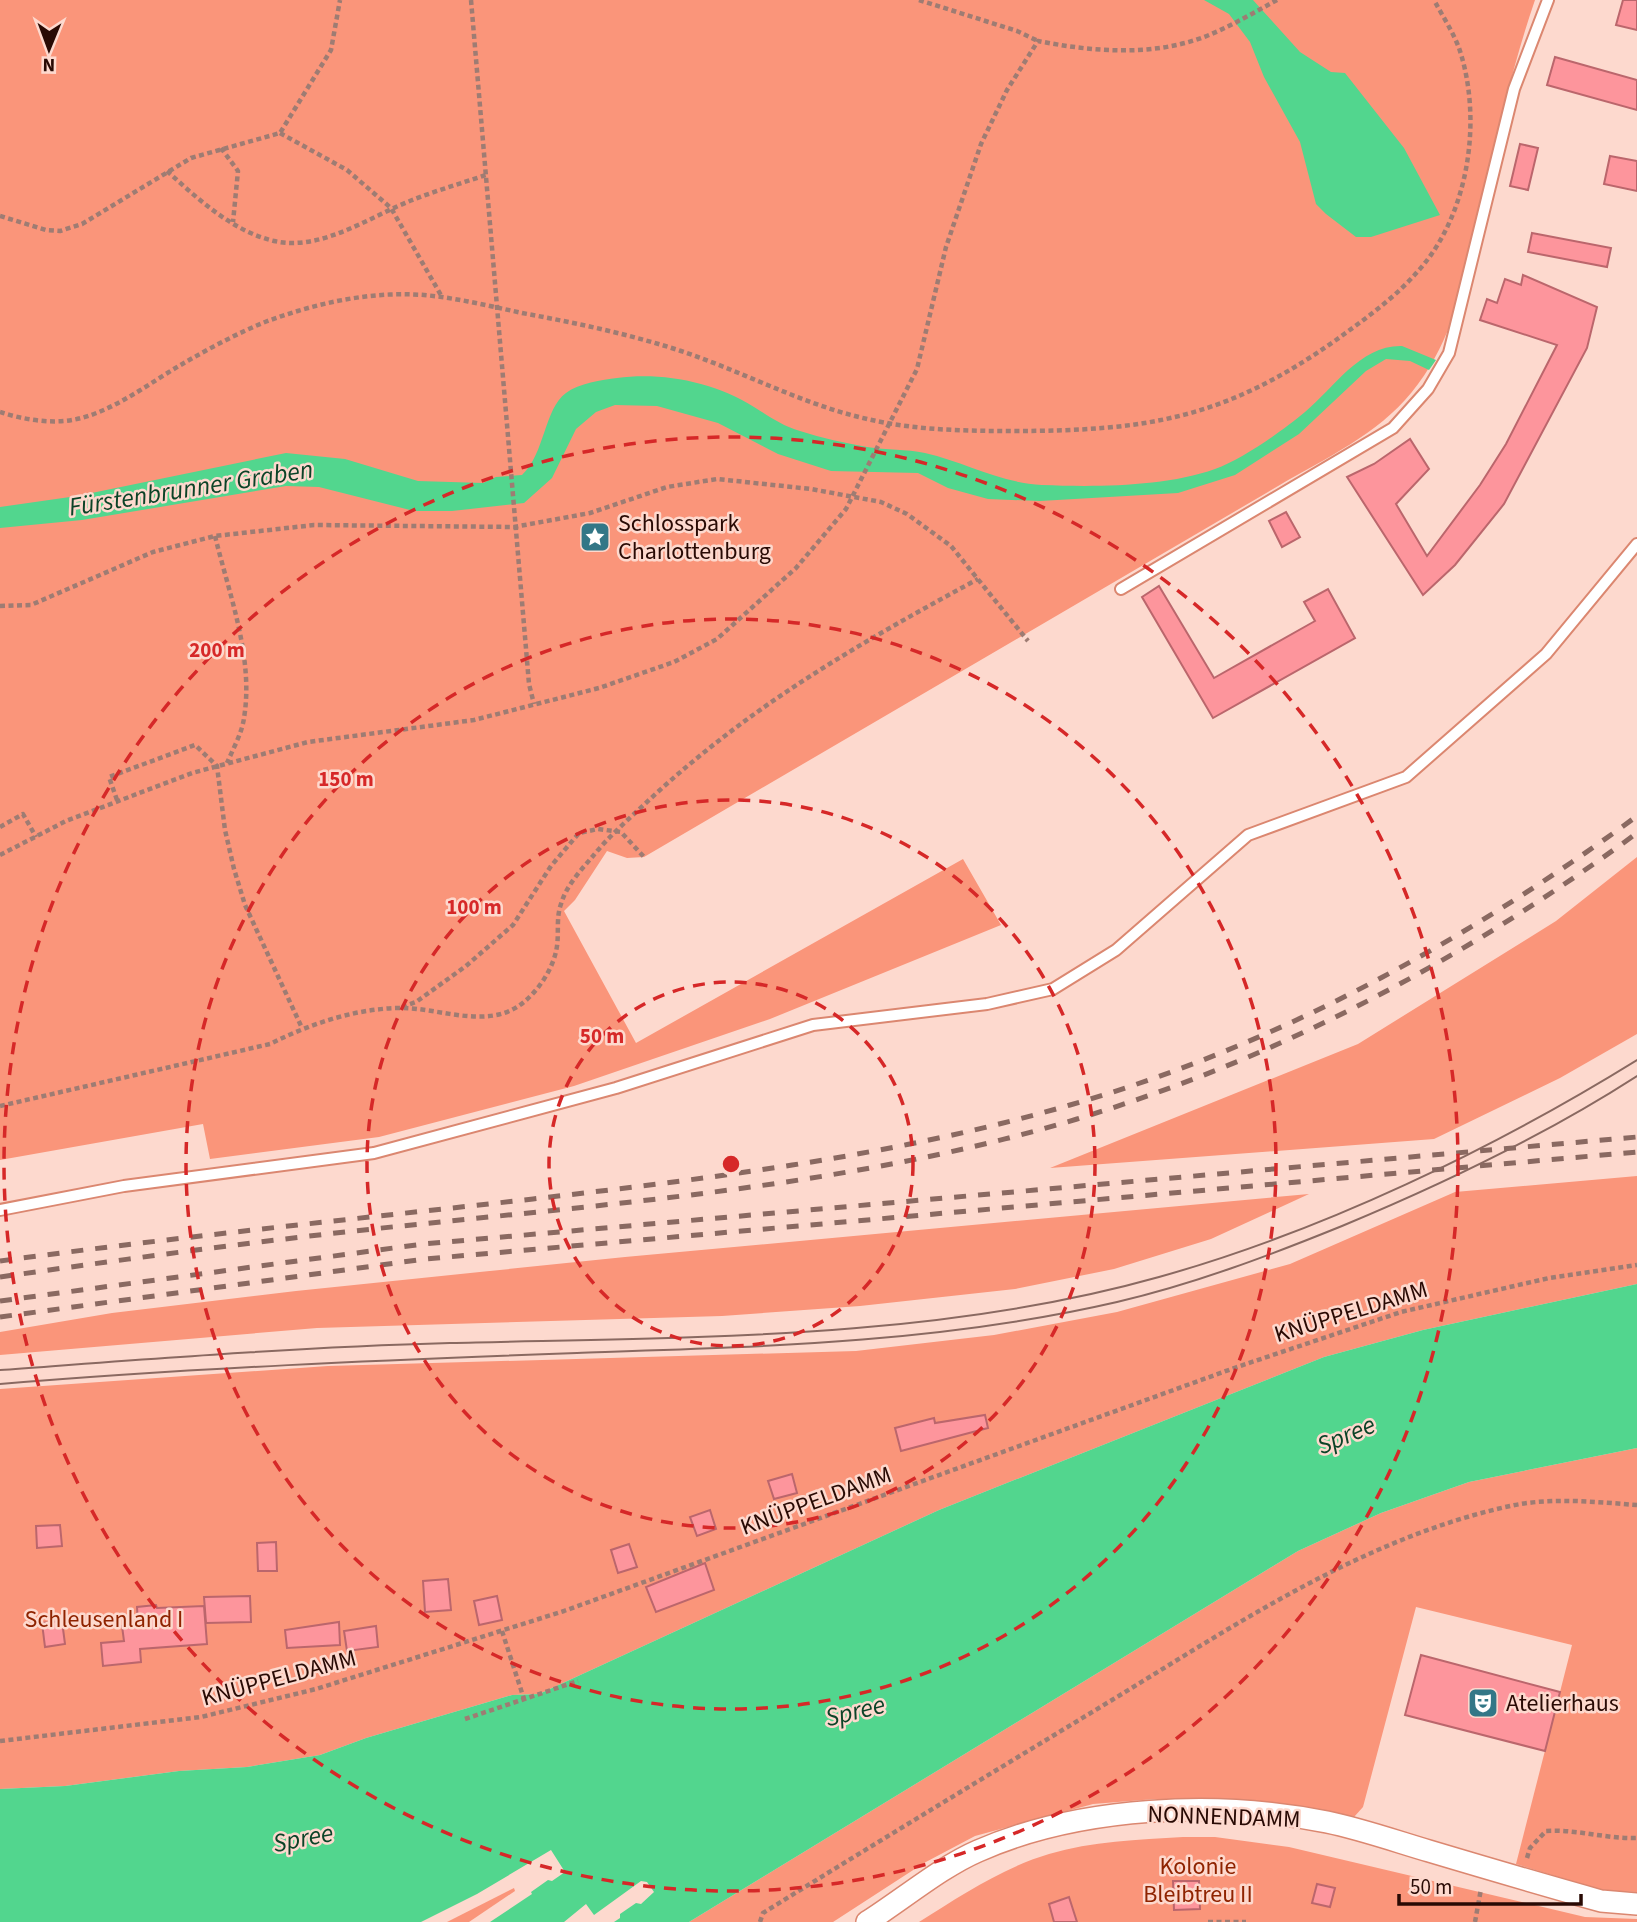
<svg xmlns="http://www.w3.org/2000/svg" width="1637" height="1922" font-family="'Source Sans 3',sans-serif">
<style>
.green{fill:#fa957a}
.water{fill:#52d68e}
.building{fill:#fd959c;stroke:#bb666c;stroke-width:2}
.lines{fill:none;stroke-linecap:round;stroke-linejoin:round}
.lane-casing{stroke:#db8770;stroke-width:14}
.street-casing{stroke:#db8770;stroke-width:24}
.path{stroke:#9e7c73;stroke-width:4.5;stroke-dasharray:5 3.5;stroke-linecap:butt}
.lane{stroke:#fff;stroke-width:10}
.street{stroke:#fff;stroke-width:21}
.tram{stroke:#8a6961;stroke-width:2}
.rail{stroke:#8a6961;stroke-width:5;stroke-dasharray:12 12;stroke-linecap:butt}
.ring{fill:none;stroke:#d62828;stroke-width:3.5;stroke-dasharray:12 9}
.labels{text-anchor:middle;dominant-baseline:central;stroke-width:5;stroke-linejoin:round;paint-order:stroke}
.poi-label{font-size:24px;fill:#290a04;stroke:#fdd9ce;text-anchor:start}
.street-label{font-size:24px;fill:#290a04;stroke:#fdd9ce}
.park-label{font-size:24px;fill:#8f2300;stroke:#fdd9ce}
.water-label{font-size:26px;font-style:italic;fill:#0b4327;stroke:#fdd9ce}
.centre{fill:#d62828;stroke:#fdd9ce;stroke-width:3.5}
.ring-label{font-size:21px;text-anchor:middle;font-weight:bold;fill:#d62828;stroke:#fdd9ce;stroke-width:5;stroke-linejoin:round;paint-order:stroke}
</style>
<rect width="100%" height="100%" fill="#fdd9ce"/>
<g class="green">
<path d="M 0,0 L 1535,0 C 1514,61 1500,122 1486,185 C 1468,260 1459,341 1405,400 C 1369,440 1314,464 1268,492 L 644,857 L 627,858 L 607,851 L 575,900 L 564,911 L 636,1043 L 963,859 L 1001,925 L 770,1019 L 574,1086 L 379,1137 L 210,1159 L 203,1124 L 0,1160 Z"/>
<polygon points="1637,857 1637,1034 1560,1078 1434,1139 1050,1168 1358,1044 1556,921"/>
<polygon points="1637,1176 1637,1284 1423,1330 1324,1357 939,1510 539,1694 512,1695 366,1738 320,1755 247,1767 179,1771 65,1786 0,1789 0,1389 328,1366 856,1351 994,1335 1117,1312 1290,1264 1455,1192"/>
<polygon points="1309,1194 1211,1239 1114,1269 1015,1289 860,1306 722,1316 317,1328 0,1355 0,1332 112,1313 296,1291 625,1257"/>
<polygon points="1637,1448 1637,1892 1604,1891 1516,1864 1572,1645 1416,1607 1363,1807 1354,1817 1302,1808 1232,1803 1155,1799 1093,1804 975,1836 924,1863 833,1922 689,1922 1298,1551 1381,1513 1469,1482"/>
<path d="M 1183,1837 L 1215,1837 L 1289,1847 L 1585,1917 L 1637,1919 L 1637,1922 L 919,1922 C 960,1896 1002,1868 1049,1854 C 1092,1841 1138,1840 1183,1837 Z"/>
<polygon points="514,1888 515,1891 469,1922 447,1922"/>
</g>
<g class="water">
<polygon points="1204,0 1253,0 1300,52 1331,72 1345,73 1404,148 1440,215 1371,237 1356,237 1326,214 1316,204 1300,142 1264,77 1250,42 1229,14"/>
<path d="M 1402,346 L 1436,360 L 1429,370 L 1410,361 L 1386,359 L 1366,371 L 1299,434 L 1235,475 L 1178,493 L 1040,501 L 988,499 L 948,488 L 918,473 L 831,471 L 778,454 L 718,423 L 657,406 L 615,405 L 596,412 L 576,429 L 552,478 L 524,503 L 452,511 L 414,511 L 319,487 L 286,486 L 82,520 L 0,528 L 0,507 L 77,496 L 286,453 L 345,459 L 418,481 L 483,483 L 496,477 L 522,475 C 545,454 544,409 566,393 C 579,383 602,380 617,378 C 663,372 714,382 754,407 C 770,417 782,426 800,431 C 822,438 845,443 867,447 C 887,450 906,449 925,453 C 965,462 1000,483 1042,485 C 1095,487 1165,487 1215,469 C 1243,459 1282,431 1305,412 C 1334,388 1360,345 1402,346 Z"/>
<polygon points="1637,1284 1637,1448 1469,1482 1381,1513 1298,1551 689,1922 614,1922 620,1918 620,1914 636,1903 641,1904 654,1892 647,1882 641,1881 594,1915 586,1904 564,1922 490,1922 532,1894 531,1892 548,1880 552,1881 565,1872 551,1850 477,1894 421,1922 0,1922 0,1789 65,1786 179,1771 247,1767 320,1755 366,1738 512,1695 539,1694 939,1510 1324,1357 1423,1330"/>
</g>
<g class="building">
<polygon points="1623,0 1637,0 1637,30 1616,25"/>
<polygon points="1555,57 1637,80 1637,110 1547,85"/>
<polygon points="1520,144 1538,148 1528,190 1510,186"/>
<polygon points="1610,156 1637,161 1637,191 1604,184"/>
<polygon points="1532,233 1611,248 1607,267 1528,252"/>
<polygon points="1523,275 1597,307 1587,348 1504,504 1455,565 1423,595 1347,477 1374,464 1410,439 1429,469 1396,504 1427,556 1480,485 1506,444 1557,345 1480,320 1487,299 1497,303 1505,279 1521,285"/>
<polygon points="1286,512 1300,537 1282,547 1269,521"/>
<polygon points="1159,586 1214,678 1315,621 1304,602 1328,589 1355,638 1213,718 1142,597"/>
<polygon points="985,1415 988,1428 901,1451 895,1428 934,1418 935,1423"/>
<polygon points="792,1474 797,1493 774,1499 768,1481"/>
<polygon points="710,1510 716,1529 697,1536 690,1517"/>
<polygon points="60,1525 62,1546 37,1548 36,1526"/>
<polygon points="276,1542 277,1571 258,1571 257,1543"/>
<polygon points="629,1544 637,1567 618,1573 611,1550"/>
<polygon points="705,1563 714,1590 656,1612 646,1587"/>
<polygon points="448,1579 451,1610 425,1612 423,1581"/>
<polygon points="250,1596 251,1622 206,1623 204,1597"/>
<polygon points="497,1596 502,1620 479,1625 474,1601"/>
<polygon points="156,1605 157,1608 204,1606 207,1644 140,1649 141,1662 103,1666 101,1643 124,1641 122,1626 138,1624 137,1607"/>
<polygon points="62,1621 65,1644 45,1647 42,1623"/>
<polygon points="339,1622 340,1645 287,1648 285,1630"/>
<polygon points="376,1626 378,1647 347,1651 344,1631"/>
<polygon points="1421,1655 1560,1692 1545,1751 1405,1715"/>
<polygon points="1173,1881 1199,1881 1200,1909 1174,1910"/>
<polygon points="1317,1884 1335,1888 1330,1907 1312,1903"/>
<polygon points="1069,1897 1077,1922 1054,1922 1049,1904"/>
</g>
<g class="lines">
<g class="lane-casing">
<g id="lane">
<polyline points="1121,589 1393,428 1428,389 1449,353 1514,89 1548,0"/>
<polyline points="0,1210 124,1186 374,1153 616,1088 813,1025 987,1004 1053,989 1116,950 1248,835 1406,777 1546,654 1637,544"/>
</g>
</g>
<g class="street-casing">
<path id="street" d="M 867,1922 C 902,1900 941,1867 978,1851 C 1080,1806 1218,1800 1327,1822 C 1361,1829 1395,1841 1429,1851 C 1486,1868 1544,1885 1601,1901 L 1637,1904"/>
</g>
<g class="path">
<polyline points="471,0 529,684 534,704"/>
<polyline points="919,0 1017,31 1038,41"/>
<polyline points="280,133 347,170 391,208 442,297"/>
<polyline points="221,148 238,171 233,222"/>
<path d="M 167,171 C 198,199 232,231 274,241 C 322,252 372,215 415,199 C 438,190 462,183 486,175"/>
<polyline points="0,216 46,230 60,231 82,224 191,158 280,133 331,50 340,0"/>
<path d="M 0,412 C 21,419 49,424 72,420 C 112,413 149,383 184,363 C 210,348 238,333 265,322 C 316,303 370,291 424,295 C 457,298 490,306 522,313 C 576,323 629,334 681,351 C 741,371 798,402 859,417 C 910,430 960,431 1012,431 C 1147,431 1224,419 1336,340 C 1365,319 1396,297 1419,270 C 1469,214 1483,119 1459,48 C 1453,32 1442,15 1434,0"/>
<path d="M 215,536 C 229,594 254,658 244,718 C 242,733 233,749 227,763"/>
<polyline points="0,606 31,605 153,552 215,536 314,525 514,527 590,513 667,487 717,479 811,489 881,502 907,514 951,546 1028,641"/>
<polyline points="117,800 109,777 195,745 217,766 225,830 234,869 245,905 302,1028"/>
<polyline points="0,827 23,814 36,837"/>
<path d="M 0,855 L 66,821 L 192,773 L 308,742 L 474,720 L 599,688 L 674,662 L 717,639 L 796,568 L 846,509 L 917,369 L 946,247 L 981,144 L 1007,90 L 1038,41 C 1094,52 1155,57 1209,35 C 1233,25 1255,12 1277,0"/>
<polyline points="402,1007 416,1002 466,966 513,925 551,866 579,833 598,829 621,832 644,857"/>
<path d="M 0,1106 L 270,1044 C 310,1024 356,1008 402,1008 C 438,1008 483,1028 517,1007 C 536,995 554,969 557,946 C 559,932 556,918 561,904 C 566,886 581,870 593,856 C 609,836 630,818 649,800 C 750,706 858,644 978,579"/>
<polyline points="502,1631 524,1699"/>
<polyline points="465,1719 578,1681"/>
<polyline points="0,1741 201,1717 316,1689 564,1611 1237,1367 1401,1312 1549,1278 1637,1265"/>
<path d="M 1527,1858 L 1530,1848 L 1546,1831 C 1577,1829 1606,1839 1637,1838"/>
<path d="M 760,1922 L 763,1913 C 879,1841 995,1771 1112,1700 C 1237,1624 1364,1538 1510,1506 C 1551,1497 1596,1502 1637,1505"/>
<polyline points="1208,1922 1246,1922"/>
<polyline points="1475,1922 1481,1889"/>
</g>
<use href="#lane" class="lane"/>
<use href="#street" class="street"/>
<g class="tram">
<path d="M 0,1370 C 150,1359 299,1347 450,1343 C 683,1337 932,1341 1159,1277 C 1323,1231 1493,1149 1637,1060"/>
<path d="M 0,1384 C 192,1368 384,1360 577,1353 C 758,1347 940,1343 1117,1302 C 1194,1284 1268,1256 1342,1226 C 1443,1184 1544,1136 1637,1076"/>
</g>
<g class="rail">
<path d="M 0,1261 C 177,1237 355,1219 533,1199 C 713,1178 895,1156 1070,1105 C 1276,1046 1465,942 1637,816"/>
<path d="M 0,1277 C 140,1257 280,1238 421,1224 C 641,1201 865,1183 1077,1119 C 1282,1057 1465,959 1637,833"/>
<polyline points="0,1301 423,1244 1637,1137"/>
<polyline points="0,1317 425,1259 1637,1152"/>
</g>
</g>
<g class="ring">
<circle cx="731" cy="1164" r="182"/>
<circle cx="731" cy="1164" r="364"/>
<circle cx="731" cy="1164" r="545"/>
<circle cx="731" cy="1164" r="727"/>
</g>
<defs>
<g id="sight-square" transform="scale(1.575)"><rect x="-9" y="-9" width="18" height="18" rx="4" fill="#337787" stroke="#fdd9ce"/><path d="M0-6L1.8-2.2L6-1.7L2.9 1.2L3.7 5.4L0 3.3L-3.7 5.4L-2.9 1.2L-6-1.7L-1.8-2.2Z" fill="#fff"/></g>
<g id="theatre-square" transform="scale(1.575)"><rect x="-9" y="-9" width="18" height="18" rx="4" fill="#337787" stroke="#fdd9ce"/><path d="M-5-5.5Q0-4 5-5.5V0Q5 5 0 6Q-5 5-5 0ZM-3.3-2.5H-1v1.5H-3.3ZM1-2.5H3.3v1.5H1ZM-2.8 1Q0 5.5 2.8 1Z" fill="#fff"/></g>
</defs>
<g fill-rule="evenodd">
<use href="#sight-square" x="595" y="537"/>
<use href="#theatre-square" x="1483" y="1703"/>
</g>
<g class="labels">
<g class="poi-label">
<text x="618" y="523">Schlosspark<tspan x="618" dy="28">Charlottenburg</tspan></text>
<text x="1506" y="1703">Atelierhaus</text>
</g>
<g class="street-label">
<text transform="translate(1351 1312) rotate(-17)">KNÜPPELDAMM</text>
<text transform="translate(816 1501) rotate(-20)">KNÜPPELDAMM</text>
<text transform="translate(279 1678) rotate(-15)">KNÜPPELDAMM</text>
<text transform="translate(1224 1817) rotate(2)">NONNENDAMM</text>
</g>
<g class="park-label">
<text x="104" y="1619">Schleusenland I</text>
<text x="1198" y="1866">Kolonie<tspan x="1198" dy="28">Bleibtreu II</tspan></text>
</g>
<g class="water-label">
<text transform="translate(191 488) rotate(-9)">Fürstenbrunner Graben</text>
<text transform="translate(1346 1435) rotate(-23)">Spree</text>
<text transform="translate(855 1711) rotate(-14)">Spree</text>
<text transform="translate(303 1838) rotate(-11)">Spree</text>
</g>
</g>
<circle cx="731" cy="1164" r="10" class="centre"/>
<g class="ring-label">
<text x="217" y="657">200 m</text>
<text x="346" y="786">150 m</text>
<text x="474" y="914">100 m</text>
<text x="602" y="1043">50 m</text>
</g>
<g transform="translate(49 49) rotate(181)" stroke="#fdd9ce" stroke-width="5" paint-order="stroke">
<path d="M0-5L12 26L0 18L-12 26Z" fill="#290a04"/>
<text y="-10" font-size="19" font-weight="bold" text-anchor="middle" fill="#290a04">N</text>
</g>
<path d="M1399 1894v10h182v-10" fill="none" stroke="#290a04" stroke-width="3.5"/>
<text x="1410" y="1894" font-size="21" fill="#290a04" stroke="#fdd9ce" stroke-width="5" paint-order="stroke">50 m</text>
</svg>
